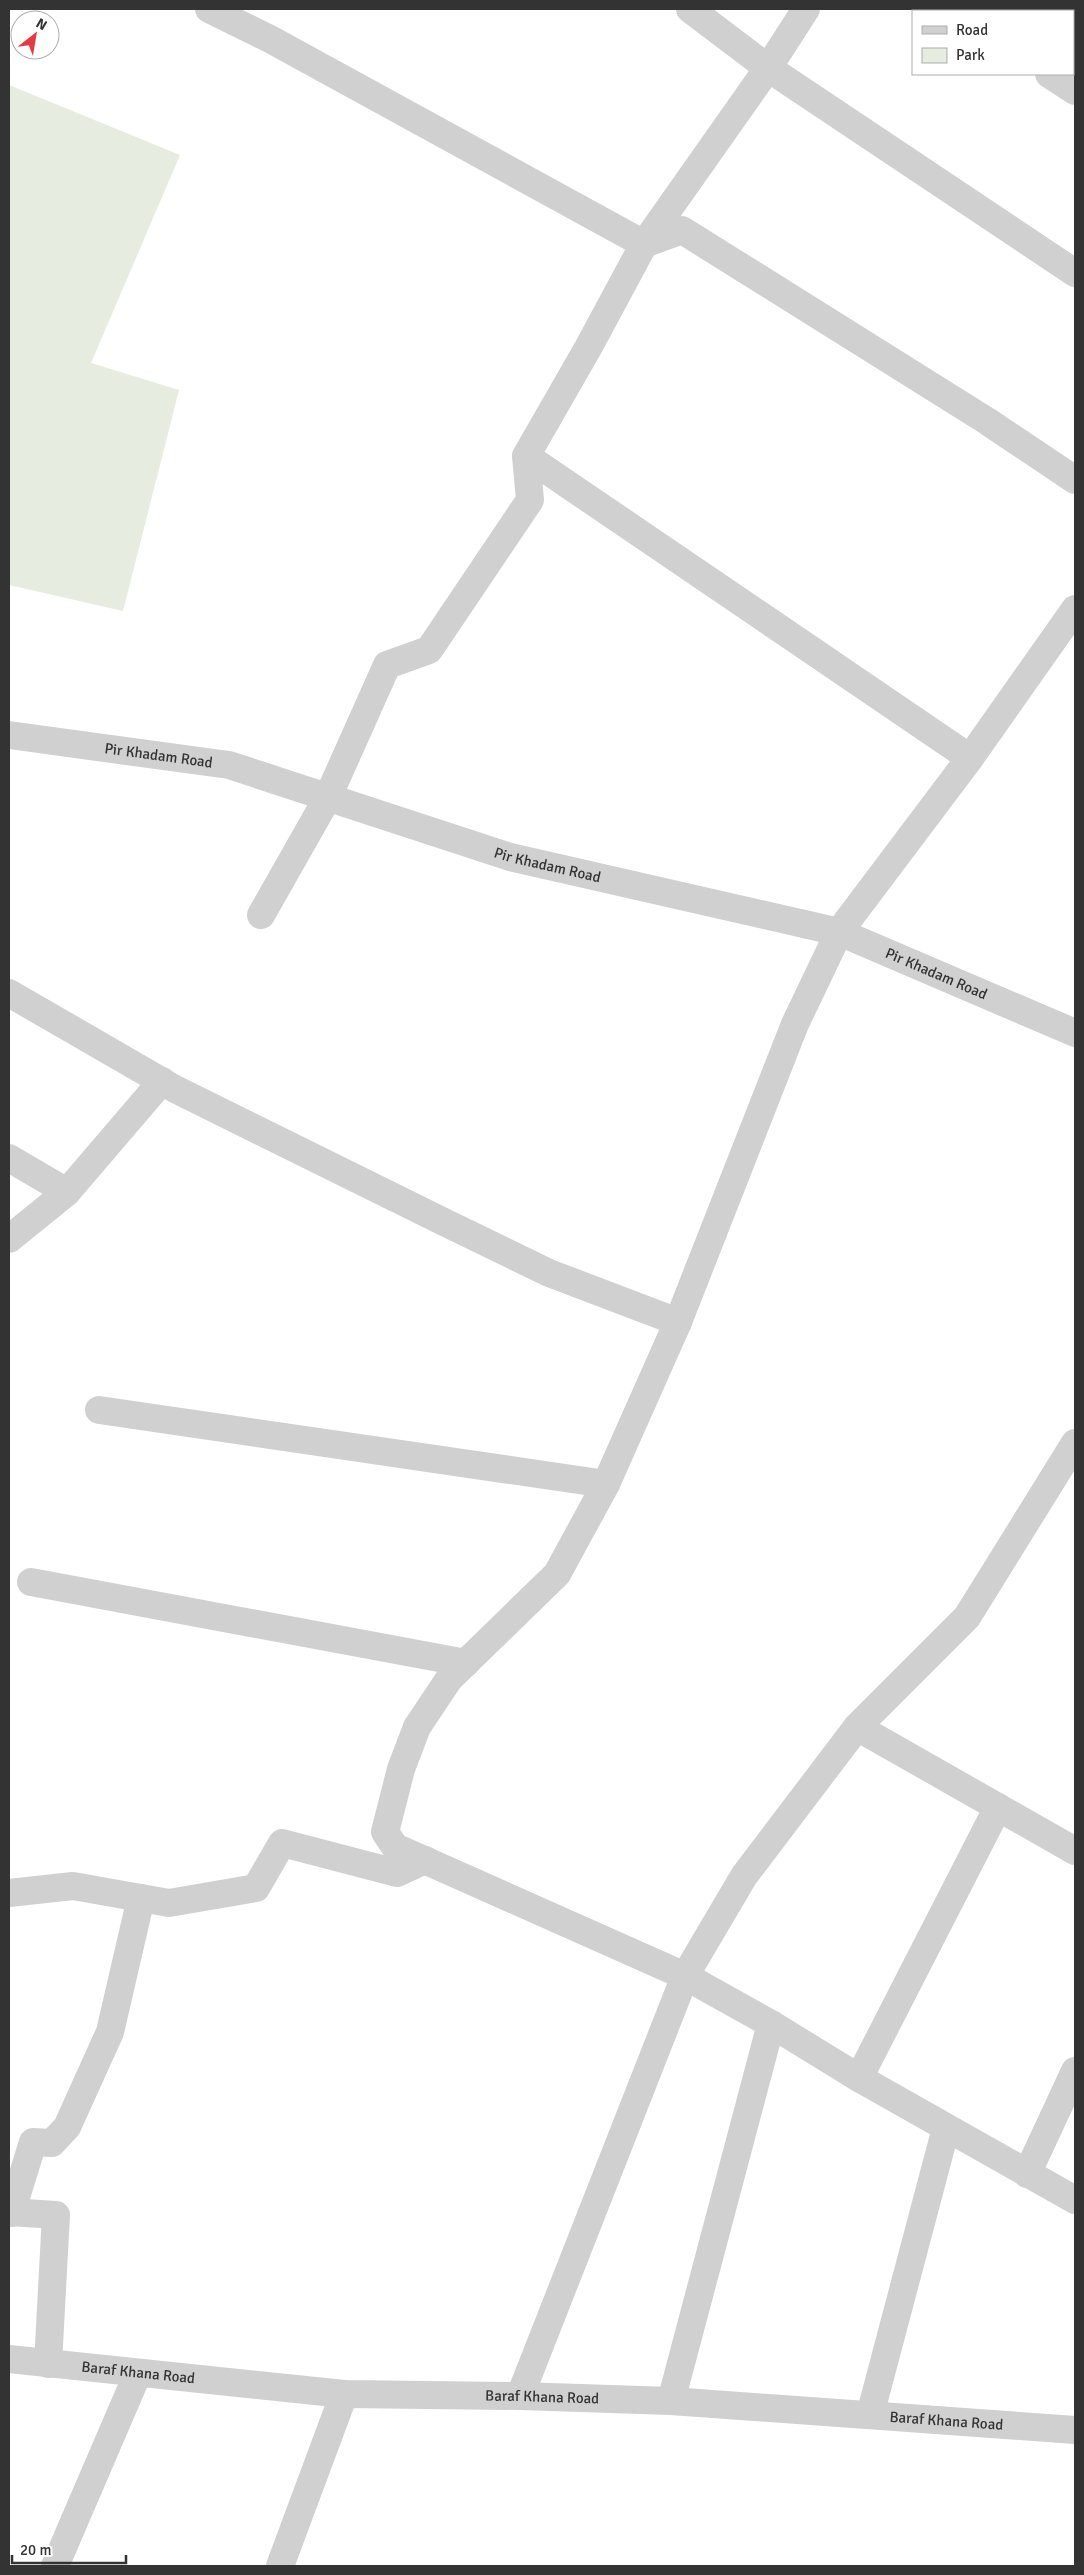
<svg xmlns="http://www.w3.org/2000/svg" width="1084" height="2575" font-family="Signika,sans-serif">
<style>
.green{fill:#e6ecdf}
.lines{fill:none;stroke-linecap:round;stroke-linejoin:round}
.minor{stroke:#d0d0d0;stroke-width:28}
.tertiary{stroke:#d0d0d0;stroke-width:28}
.labels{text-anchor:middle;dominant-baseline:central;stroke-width:5;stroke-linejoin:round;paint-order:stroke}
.street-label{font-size:15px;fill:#333;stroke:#fff}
</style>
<rect width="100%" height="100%" fill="#fff"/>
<polygon class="green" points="9,85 180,155 91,363 179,390 123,611 9,585"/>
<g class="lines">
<g class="minor">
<polyline points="209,9 270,39 644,244 682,230 987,421 1075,480"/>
<polyline points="690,9 768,68 1075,273"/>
<polyline points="946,9 950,11"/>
<polyline points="1049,74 1075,91"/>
<polyline points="526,456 970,758"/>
<polyline points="1075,609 970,758 839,932 795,1024 678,1322 606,1484 557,1574 449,1679 417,1727 401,1769 385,1832 395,1847 685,1976 771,2024 859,2078 1075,2200"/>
<polyline points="261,915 328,797 387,665 429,650 530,500 526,456 588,348 644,244 768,68 806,9"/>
<polyline points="9,993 175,1089 444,1222 549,1273 678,1322"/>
<polyline points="9,1158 67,1192"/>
<polyline points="9,1239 67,1192 162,1081"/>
<polyline points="99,1410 606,1484"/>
<polyline points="31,1582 466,1663"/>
<polyline points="857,1727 1075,1851"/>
<polyline points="9,1893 73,1886 169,1903 256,1888 282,1843 397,1873 425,1860"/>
<polyline points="859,2078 998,1807"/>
<polyline points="1027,2174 1075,2071"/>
<polyline points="9,2212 56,2215 48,2364"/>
<polyline points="11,2213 33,2142 52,2143 67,2127 110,2032 141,1898"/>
<path id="s1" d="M 9,2359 L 344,2394 L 520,2396 L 671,2401 L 1075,2430"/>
<polyline points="520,2396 685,1976 744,1876 857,1727 967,1617 1075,1443"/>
<polyline points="671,2401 771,2024"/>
<polyline points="870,2415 946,2128"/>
<polyline points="55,2566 138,2373"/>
<polyline points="280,2566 344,2394"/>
</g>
<path class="tertiary" id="s2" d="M 9,735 L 229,765 L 510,857 L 839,932 L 1075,1033"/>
</g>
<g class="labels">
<g class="street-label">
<text stroke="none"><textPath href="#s2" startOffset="151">Pir Khadam Road</textPath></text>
<text stroke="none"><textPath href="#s2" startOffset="556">Pir Khadam Road</textPath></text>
<text stroke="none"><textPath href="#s2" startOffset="961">Pir Khadam Road</textPath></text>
<text stroke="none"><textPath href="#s1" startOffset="130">Baraf Khana Road</textPath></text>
<text stroke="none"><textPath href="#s1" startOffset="535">Baraf Khana Road</textPath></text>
<text stroke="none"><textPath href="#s1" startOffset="940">Baraf Khana Road</textPath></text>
</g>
</g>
<rect width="1084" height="2575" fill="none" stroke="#333333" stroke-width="20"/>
<rect x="912" y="10" width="162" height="65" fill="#ffffff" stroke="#adadad"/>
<rect x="922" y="26" width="25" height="8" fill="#d0d0d0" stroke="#adadad"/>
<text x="956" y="35" font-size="15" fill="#333333">Road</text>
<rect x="922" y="48" width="25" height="15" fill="#e6ecdf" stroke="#adadad"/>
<text x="956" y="60" font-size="15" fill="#333333">Park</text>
<g transform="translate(35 35) rotate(31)"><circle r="24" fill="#ffffff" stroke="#adadad"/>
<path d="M0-4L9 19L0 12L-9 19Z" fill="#e63946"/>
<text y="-8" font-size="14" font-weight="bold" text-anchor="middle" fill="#333333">N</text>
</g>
<path d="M12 2555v8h114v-8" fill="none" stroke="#333333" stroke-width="2.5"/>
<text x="20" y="2555" font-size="15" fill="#333333" stroke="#ffffff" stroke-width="4" paint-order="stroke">20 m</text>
</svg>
